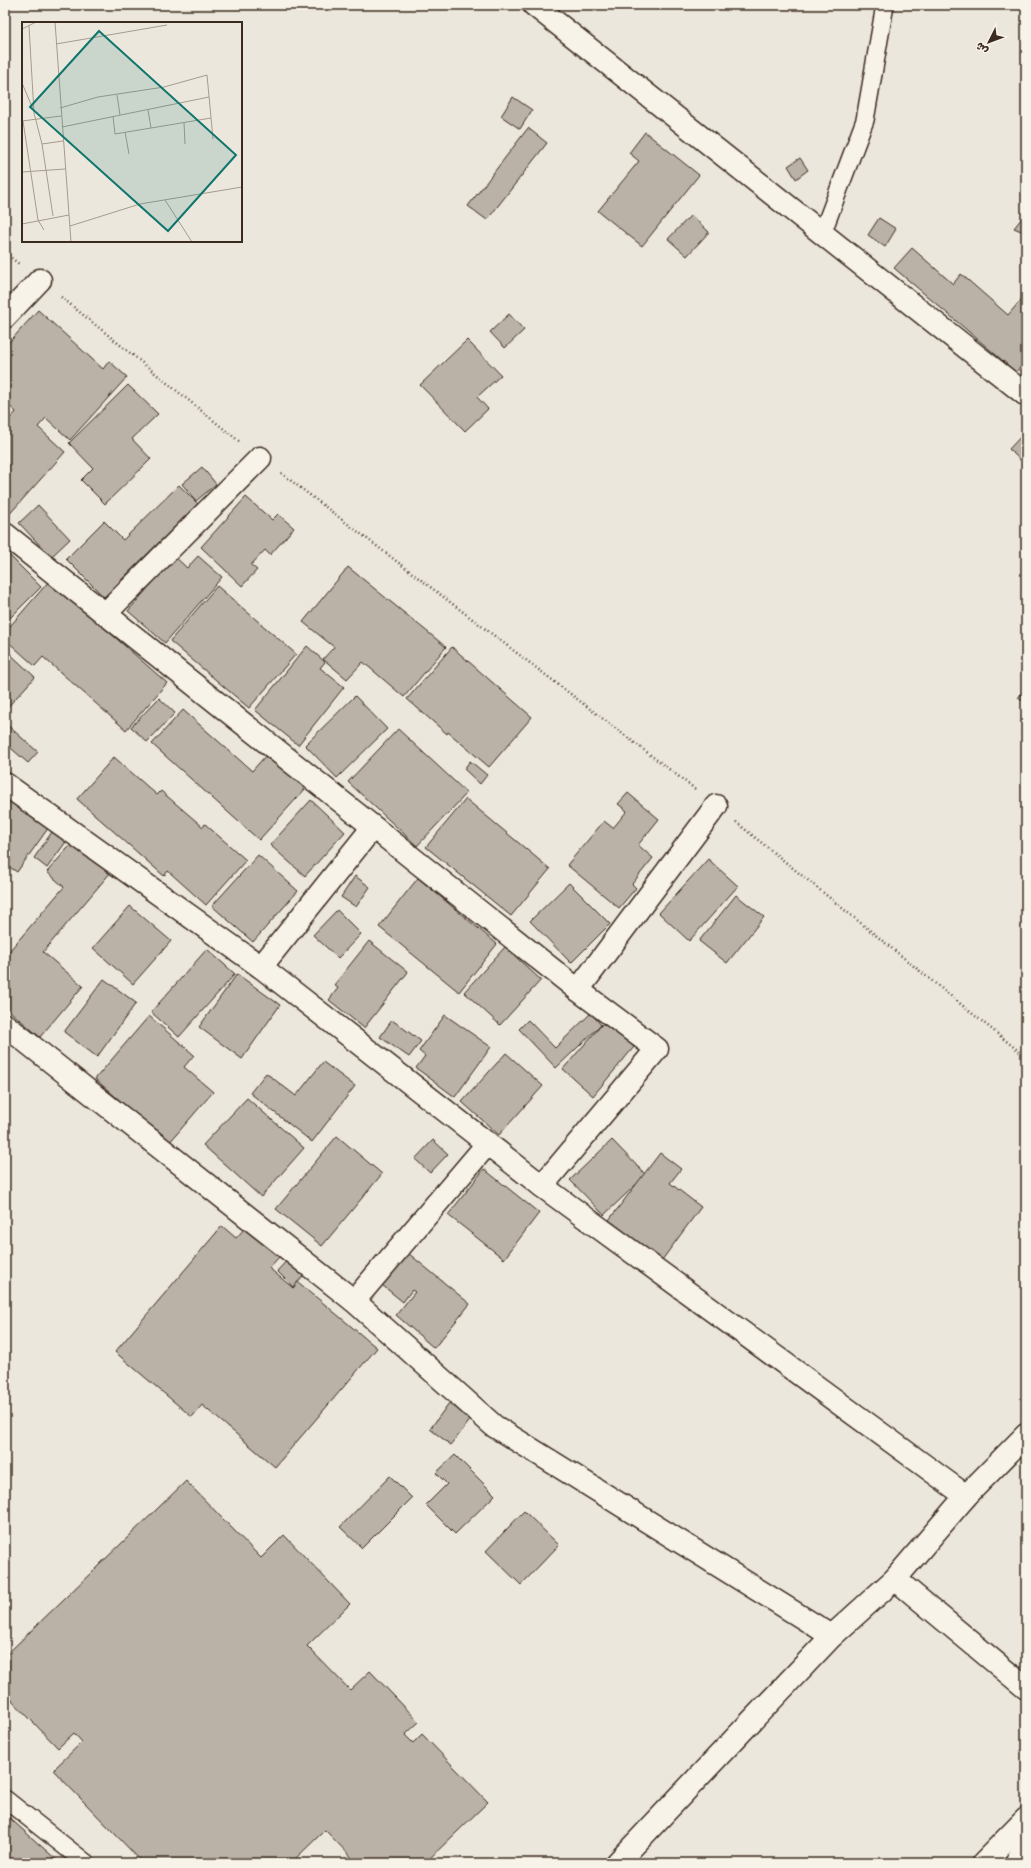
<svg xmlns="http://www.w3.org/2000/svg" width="1031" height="1868" font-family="Caveat,'Playpen Sans Arabic',sans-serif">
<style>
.building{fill:#bab2a7;stroke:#3b2a1e}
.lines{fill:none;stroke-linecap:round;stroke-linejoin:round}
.lane-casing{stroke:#3b2a1e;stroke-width:20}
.street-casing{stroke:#3b2a1e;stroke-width:25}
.secondary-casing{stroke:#3b2a1e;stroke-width:25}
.path{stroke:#3b2a1e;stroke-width:2.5;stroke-dasharray:1 3;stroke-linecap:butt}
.lane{stroke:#f7f3e8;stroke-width:17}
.street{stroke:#f7f3e8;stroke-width:22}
.secondary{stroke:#f7f3e8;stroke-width:22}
.inset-road{fill:none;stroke:#a59b90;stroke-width:1}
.view{fill:#0f766e;fill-opacity:0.15;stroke:#0f766e;stroke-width:2}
.inset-edge{fill:none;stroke:#3b2a1e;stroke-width:2}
</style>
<rect width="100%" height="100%" fill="#ece7dc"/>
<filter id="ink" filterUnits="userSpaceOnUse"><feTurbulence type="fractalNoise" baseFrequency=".025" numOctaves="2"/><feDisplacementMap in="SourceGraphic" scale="8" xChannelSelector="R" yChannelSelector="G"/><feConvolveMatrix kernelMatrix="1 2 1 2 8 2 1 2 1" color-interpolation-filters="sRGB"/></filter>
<g filter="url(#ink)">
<g class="building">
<polygon points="513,97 532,110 520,129 501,116"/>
<polygon points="528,128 547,143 487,220 468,206"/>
<polygon points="645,132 699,175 642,246 598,211 639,161 629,153"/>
<polygon points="800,158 808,170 796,179 788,166"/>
<polygon points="1026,213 1026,233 1014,228"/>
<polygon points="691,215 709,232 687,256 668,239"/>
<polygon points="879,218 896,229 885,247 868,235"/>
<polygon points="912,248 953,284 961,274 1008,315 1026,294 1026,361 1016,372 894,268"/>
<polygon points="38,310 103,369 109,361 127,377 70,440 46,418 38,427 65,452 6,518 5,424 16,412 5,402 5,347"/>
<polygon points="509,314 524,330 505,348 490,332"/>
<polygon points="467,340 501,375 477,397 488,409 465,431 420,385"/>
<polygon points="128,385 158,414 132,439 151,459 105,504 81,480 93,468 69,443"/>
<polygon points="1026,431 1026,466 1009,449"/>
<polygon points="202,467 216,484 196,501 182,484"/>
<polygon points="179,485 198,504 104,597 66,559 104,521 123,540"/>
<polygon points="246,497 272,520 278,514 294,528 270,555 265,550 251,565 257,570 242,586 201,547"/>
<polygon points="38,505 70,539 51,557 19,523"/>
<polygon points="7,553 41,587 5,623 5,554"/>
<polygon points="171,553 187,568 198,556 222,577 165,643 128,611 154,581 150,577"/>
<polygon points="348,567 446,647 404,697 363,662 347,679 323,659 334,647 303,622"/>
<polygon points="50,580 167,683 126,730 43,657 35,666 5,639 5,632"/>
<polygon points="217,586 296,654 249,708 170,641"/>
<polygon points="307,646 325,662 320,668 344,687 298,745 255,710"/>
<polygon points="452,647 532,717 489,767 448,732 447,734 407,699"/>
<polygon points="7,651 35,677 5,710 5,653"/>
<polygon points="1026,687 1026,703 1018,698"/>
<polygon points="355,696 387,729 337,778 305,745"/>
<polygon points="159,698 175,713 147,742 131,727"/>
<polygon points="183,710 252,771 267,754 306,788 259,840 152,744"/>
<polygon points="5,723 38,752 28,763 5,743"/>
<polygon points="398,729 467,793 417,846 348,782"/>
<polygon points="114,757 157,795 161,791 203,827 205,824 246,860 206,905 168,871 164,876 77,799"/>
<polygon points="470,761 487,775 480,784 464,769"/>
<polygon points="628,793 659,819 638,845 653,858 632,884 636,888 619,908 567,865 604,821 613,828 627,811 618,804"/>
<polygon points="5,796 49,827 17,872 5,864"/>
<polygon points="466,799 550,869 511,916 426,847"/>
<polygon points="311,800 345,832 305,876 270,845"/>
<polygon points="54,829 68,839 47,868 34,858"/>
<polygon points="74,841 111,872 43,952 83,986 40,1037 5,1007 5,956 64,887 47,872"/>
<polygon points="258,855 298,891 253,942 212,906"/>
<polygon points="708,859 738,886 689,941 659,913"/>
<polygon points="355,876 370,887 356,907 341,897"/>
<polygon points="418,878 497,944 459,992 379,927"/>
<polygon points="569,883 610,924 571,963 530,921"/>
<polygon points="736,895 764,917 727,963 699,941"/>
<polygon points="130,906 171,941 133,984 93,948"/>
<polygon points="337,910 361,934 338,958 313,935"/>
<polygon points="369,941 408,972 364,1028 329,1000 338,988 334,985"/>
<polygon points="505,947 541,980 500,1025 464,992"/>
<polygon points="207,949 235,974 179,1037 151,1012"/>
<polygon points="237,974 280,1005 242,1059 199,1027"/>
<polygon points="104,979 136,1003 97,1057 64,1032"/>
<polygon points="591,1013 601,1025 556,1068 519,1029 528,1020 555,1048"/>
<polygon points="445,1015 491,1047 455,1097 416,1068 425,1056 419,1051"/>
<polygon points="149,1016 194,1055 184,1067 213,1092 169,1143 95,1079"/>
<polygon points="392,1020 421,1041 409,1057 380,1037"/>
<polygon points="605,1021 634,1047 593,1096 563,1069"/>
<polygon points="506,1053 543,1086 499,1135 462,1102"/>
<polygon points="323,1062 355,1086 312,1142 250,1093 266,1073 296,1096"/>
<polygon points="247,1098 304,1148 261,1197 203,1145"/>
<polygon points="337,1136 382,1174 322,1246 276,1209"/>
<polygon points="433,1140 448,1154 430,1173 415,1159"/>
<polygon points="612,1140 646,1175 604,1215 570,1180"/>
<polygon points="660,1153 681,1169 670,1183 701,1207 662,1260 609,1220"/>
<polygon points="484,1169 539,1213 504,1259 448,1215"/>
<polygon points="222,1226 236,1238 245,1228 279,1257 269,1268 293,1288 298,1282 377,1348 275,1467 202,1405 192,1417 115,1352"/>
<polygon points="408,1253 470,1304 434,1348 396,1315 415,1292 412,1290 403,1302 382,1285"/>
<polygon points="290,1257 306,1273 293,1287 277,1271"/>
<polygon points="449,1403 471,1419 451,1445 430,1429"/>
<polygon points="455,1455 495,1495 455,1534 426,1505 447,1484 436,1473"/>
<polygon points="390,1476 412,1498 362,1548 340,1527"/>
<polygon points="186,1481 261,1558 284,1535 350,1604 307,1646 350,1690 370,1671 419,1722 405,1735 413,1743 422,1734 488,1802 425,1863 357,1863 325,1830 291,1863 143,1863 53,1770 82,1742 74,1733 58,1748 5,1693 5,1656"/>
<polygon points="524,1511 559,1545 521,1585 486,1551"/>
<polygon points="5,1814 59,1862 58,1863 5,1863"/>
</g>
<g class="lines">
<g class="lane-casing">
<g id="lane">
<polyline points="822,234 865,120 885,5"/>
<polyline points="5,1799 86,1863"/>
</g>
</g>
<g class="street-casing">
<g id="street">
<polyline points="534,5 1026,395"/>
<polyline points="5,317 40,280"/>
<polyline points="5,534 578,990 657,1049 542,1186"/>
<polyline points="105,614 260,458"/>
<polyline points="5,784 261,967 542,1186 966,1496"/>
<polyline points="261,967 373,827"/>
<polyline points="578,990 716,806"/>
<polyline points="5,1025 354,1301 494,1426 832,1636"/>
<polyline points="354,1301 488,1143"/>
<polyline points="895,1579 1026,1688"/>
<polyline points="983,1863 1026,1819"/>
<polyline points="1016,1863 1026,1844"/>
</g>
</g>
<g class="secondary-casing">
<polyline id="secondary" points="617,1863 832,1636 895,1579 966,1496 1026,1435"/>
</g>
<g class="path">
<polyline points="5,253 19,264"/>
<polyline points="61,297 240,442"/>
<polyline points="281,473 695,789"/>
<polyline points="736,822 1026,1057"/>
</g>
<use href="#lane" class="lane"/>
<use href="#street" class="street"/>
<use href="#secondary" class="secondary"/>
</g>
</g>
<g transform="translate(22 22)">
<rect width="220" height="220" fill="#ece7dc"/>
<path class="inset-road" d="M 33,0 L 49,220M 7,4 L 12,91 L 20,122 L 31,194M 0,7 L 14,0M 34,22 L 145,3M 0,61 L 11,87M 95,73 L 98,93M 38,86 L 76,75 L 142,65 L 185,53 L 191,117M 126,88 L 129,106M 91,94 L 93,112 L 189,96M 0,99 L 39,94M 1,99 L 16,198 L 22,208M 162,100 L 163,122M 40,105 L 187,75M 103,110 L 107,132M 20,122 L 41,119M 0,150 L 43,147M 143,178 L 170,220M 0,202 L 47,193M 48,204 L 118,182 L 220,165"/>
<path class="view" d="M 77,9 L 214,133 L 146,209 L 8,85 Z"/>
<rect width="220" height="220" class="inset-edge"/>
</g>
<rect width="1031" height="1868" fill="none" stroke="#f7f3e8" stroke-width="20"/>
<rect x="10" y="10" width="1011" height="1848" fill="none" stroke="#3b2a1e" stroke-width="1.5" filter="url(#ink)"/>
<g transform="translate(989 42) rotate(228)" stroke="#f7f3e8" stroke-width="3" paint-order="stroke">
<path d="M0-3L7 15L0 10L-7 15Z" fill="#3b2a1e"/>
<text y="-6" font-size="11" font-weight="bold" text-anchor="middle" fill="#3b2a1e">ش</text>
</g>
</svg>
